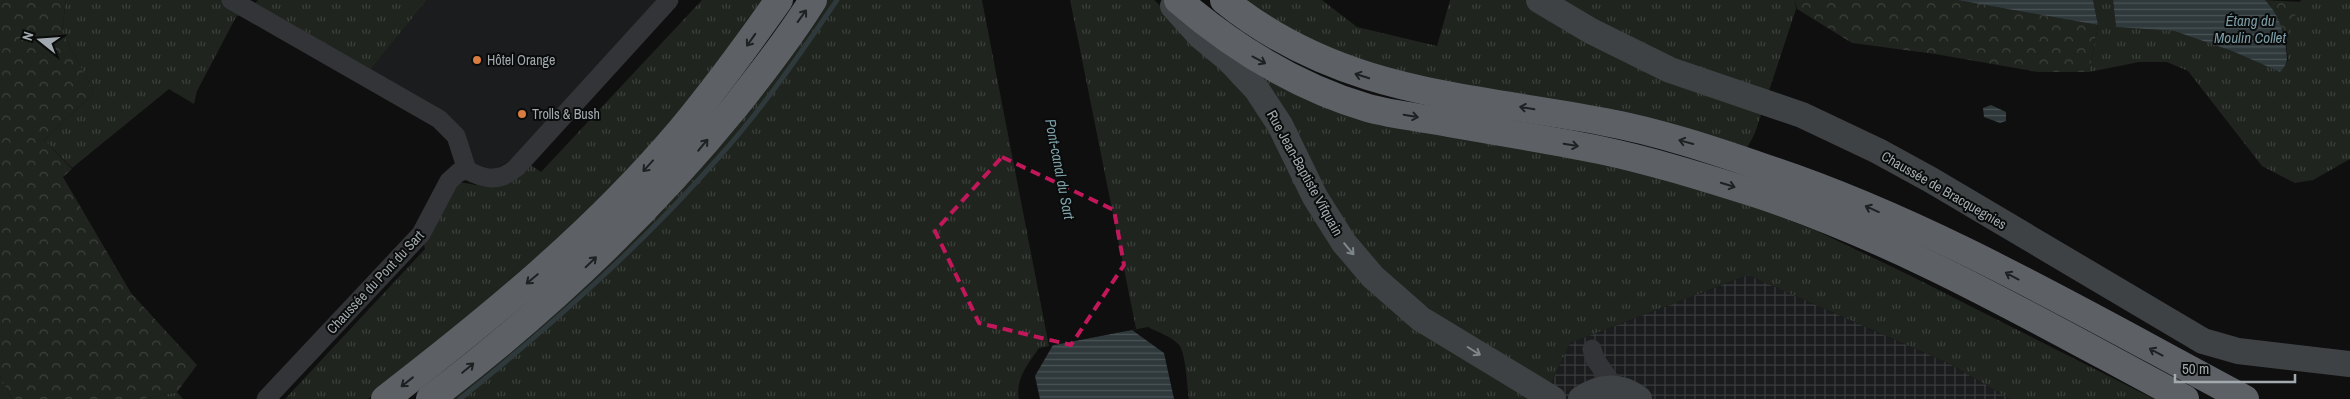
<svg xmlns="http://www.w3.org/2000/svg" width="2350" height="399" font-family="'Archivo Narrow',sans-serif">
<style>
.built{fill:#1b1c1d}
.industrial{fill:url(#industrial-grid)}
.grass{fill:url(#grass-tufts)}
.forest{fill:url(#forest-crowns)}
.water{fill:url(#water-rules)}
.pier{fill:#0f0f10}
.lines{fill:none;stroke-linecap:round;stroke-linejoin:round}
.stream{stroke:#2f393b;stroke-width:5}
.street{stroke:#333437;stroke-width:19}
.secondary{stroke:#3f4244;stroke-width:26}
.highway{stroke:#5d6165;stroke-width:28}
.oneway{stroke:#1f2022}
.oneway2{stroke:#7f868a}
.marked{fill:none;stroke:#c2185b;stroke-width:4;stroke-dasharray:10 6;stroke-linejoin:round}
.poi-dot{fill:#d87c40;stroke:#0a0b0b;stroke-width:2}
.labels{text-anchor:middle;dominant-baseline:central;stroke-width:4;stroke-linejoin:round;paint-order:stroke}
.poi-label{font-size:14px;fill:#a2aaaf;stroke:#0a0b0b;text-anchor:start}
.street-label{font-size:14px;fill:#a2aaaf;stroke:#0a0b0b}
.water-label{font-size:15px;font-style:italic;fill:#7d9ea7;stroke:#0a0b0b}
</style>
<defs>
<pattern id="industrial-grid" width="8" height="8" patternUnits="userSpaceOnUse" patternTransform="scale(1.25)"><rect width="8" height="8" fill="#1b1c1d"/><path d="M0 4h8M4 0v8" fill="none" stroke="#393a3b"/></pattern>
<pattern id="grass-tufts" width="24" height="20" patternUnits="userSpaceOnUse" patternTransform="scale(1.25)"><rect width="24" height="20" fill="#1f241e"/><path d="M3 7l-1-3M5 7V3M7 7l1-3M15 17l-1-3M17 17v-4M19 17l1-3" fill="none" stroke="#3c413c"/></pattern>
<pattern id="forest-crowns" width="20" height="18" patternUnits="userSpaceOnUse" patternTransform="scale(1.25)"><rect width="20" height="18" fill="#1f241e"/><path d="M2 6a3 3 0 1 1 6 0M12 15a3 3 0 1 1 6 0" fill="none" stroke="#3c413c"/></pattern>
<pattern id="water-rules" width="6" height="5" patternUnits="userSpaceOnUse" patternTransform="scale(1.25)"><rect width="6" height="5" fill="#2f393b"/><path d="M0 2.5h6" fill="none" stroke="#4a5355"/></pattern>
</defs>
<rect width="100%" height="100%" fill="#0f0f10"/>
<polygon class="built" points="427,0 657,0 515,158 497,168 483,169 473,164 467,152 369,71"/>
<polygon class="industrial" points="1748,275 1950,364 2010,399 1541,399 1549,388 1570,343"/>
<g class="grass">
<polygon points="66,0 231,0 249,10 258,0 427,0 366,75 249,10 236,17 197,91 194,104 169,89 72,168 44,140 94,93 62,31"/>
<path d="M 702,0 L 767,0 L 657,140 L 555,244 L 430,351 L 368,399 L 285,399 L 425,249 L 423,239 L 459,182 C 500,189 497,192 528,163 L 541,172 Z"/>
<path d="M 825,0 L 1154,0 L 1242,82 L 1330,233 L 1541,399 L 1189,399 C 1187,387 1186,353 1179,345 C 1173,337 1157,332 1148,327 L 1039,348 C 1028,364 1015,379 1019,399 L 446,399 Z"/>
<polygon points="1241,0 1322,0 1357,27 1437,46 1450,0 1795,0 1796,9 1755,133 1746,150 1416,78 1331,54"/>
<polygon points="2093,0 2113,0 2116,27 2174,31 2232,51 2280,72 2288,60 2285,35 2301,0 2350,0 2350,159 2313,180 2295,183 2262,166 2188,71 2167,62 2139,62 2089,72 2098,25"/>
<polygon points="1249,64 1730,198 1817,231 1903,272 2154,399 2010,399 1950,364 1748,275 1570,343 1549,388 1503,362 1373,268"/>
<polygon points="0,376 12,399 0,399"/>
<polygon points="177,392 183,399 143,399"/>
</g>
<g class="forest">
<polygon points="0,0 66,0 62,31 94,93 44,140 72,169 63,177 131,293 197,365 177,392 143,399 12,399 0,376"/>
<polygon points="1795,0 1957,0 2098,25 2089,72 2038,72 1935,54 1852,43 1797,9"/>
<polygon points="2265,0 2302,2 2285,35 2270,5"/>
</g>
<g class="water">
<polygon points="1957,0 2093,0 2098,25"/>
<path d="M 2113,0 L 2265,0 C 2280,15 2286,38 2287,59 C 2287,63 2283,69 2280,72 L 2232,51 L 2174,31 L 2116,27 Z"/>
<polygon points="1991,105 2006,112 2006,121 2000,123 1984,117 1983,108"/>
<polygon points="1132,330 1164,353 1174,399 1040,399 1035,376 1053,345"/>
</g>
<polygon class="pier" points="982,0 1070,0 1136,329 1049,346"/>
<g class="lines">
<path class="stream" d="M 460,399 C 553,324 641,246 719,157 C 763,108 800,54 837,0"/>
<g class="street">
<polyline points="231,0 439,119 456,136 467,170"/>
<polyline points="1592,349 1595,359 1615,388"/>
<path d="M 266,399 L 421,234 L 449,181 L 459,172 L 467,170 C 485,180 499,182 516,168 L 669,0"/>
</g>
<g class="secondary">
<polyline points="1539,0 1591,31 1670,70 1802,115 1878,151 1931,180 2203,341 2238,351 2350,364"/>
<polyline points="1173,6 1200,36 1229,60 1257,90 1280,125 1315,197 1344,243 1373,277 1421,319 1553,399"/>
<path d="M 1581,399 C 1600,386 1620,384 1639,399"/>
</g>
<g class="highway">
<path d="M 1178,0 C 1234,48 1297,87 1368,108 C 1390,114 1415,117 1438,121 C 1492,131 1547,139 1600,150 C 1652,161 1703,177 1754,193 C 1905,242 2045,325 2185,399"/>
<path d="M 1224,0 C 1340,94 1465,95 1605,122 C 1659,132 1713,150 1765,168 C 1930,222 2092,318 2245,399"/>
<path d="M 385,399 C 490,318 595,232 681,130 C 716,88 748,44 779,0"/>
<path d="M 430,399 C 542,314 646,216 735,107 C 762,73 790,37 813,0"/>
</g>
</g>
<defs><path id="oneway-shaft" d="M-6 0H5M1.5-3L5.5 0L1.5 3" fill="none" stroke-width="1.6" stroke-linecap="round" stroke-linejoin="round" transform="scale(1.25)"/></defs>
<g class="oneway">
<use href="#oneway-shaft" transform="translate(802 16) rotate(-54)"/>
<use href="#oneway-shaft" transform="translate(751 40) rotate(125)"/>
<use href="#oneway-shaft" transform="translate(1259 60) rotate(28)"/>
<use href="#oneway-shaft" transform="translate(1362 76) rotate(-162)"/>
<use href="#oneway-shaft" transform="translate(1527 108) rotate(-170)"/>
<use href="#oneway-shaft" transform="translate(1411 116) rotate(10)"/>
<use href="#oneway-shaft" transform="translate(1686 142) rotate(-165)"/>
<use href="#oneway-shaft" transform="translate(703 145) rotate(-50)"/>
<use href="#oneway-shaft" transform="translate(1571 145) rotate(10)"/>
<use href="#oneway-shaft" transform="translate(648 166) rotate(132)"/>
<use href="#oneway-shaft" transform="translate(1728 185) rotate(17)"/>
<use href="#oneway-shaft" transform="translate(1872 209) rotate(-156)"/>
<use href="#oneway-shaft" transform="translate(591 262) rotate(-44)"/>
<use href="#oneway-shaft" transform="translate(2012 276) rotate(-152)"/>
<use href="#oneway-shaft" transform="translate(532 279) rotate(140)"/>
<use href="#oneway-shaft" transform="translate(2156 352) rotate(-152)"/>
<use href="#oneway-shaft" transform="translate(468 368) rotate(-40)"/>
<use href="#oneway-shaft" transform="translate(407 382) rotate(142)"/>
</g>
<g class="oneway2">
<use href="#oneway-shaft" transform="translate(1349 249) rotate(50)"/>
<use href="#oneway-shaft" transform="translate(1474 351) rotate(32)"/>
</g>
<path class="marked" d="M 1002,157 L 1114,210 L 1124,265 L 1071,345 L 979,323 L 935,231 Z"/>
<g class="poi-dot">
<circle cx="477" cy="60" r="5"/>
<circle cx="522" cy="114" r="5"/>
</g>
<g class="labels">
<g class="poi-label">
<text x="487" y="60">Hôtel Orange</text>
<text x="532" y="114">Trolls &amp; Bush</text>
</g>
<g class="street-label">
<text transform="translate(1305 173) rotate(61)">Rue Jean-Baptiste Vifquain</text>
<text transform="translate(1944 190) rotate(30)">Chaussée de Bracquegnies</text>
<text transform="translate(375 282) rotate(-47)">Chaussée du Pont du Sart</text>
</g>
<g class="water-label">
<text x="2250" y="20">Étang du<tspan x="2250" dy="17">Moulin Collet</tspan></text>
<text transform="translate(1060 169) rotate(79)">Pont-canal du Sart</text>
</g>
</g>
<g transform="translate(40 40) rotate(287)" stroke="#0a0b0b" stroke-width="4" paint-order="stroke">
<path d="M0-4L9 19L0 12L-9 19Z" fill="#a2aaaf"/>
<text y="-8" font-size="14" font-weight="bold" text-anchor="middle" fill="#a2aaaf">N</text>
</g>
<path d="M2175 374v8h120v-8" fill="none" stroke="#a2aaaf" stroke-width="2.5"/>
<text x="2182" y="374" font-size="15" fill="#a2aaaf" stroke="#0a0b0b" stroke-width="4" paint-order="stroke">50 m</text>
</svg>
